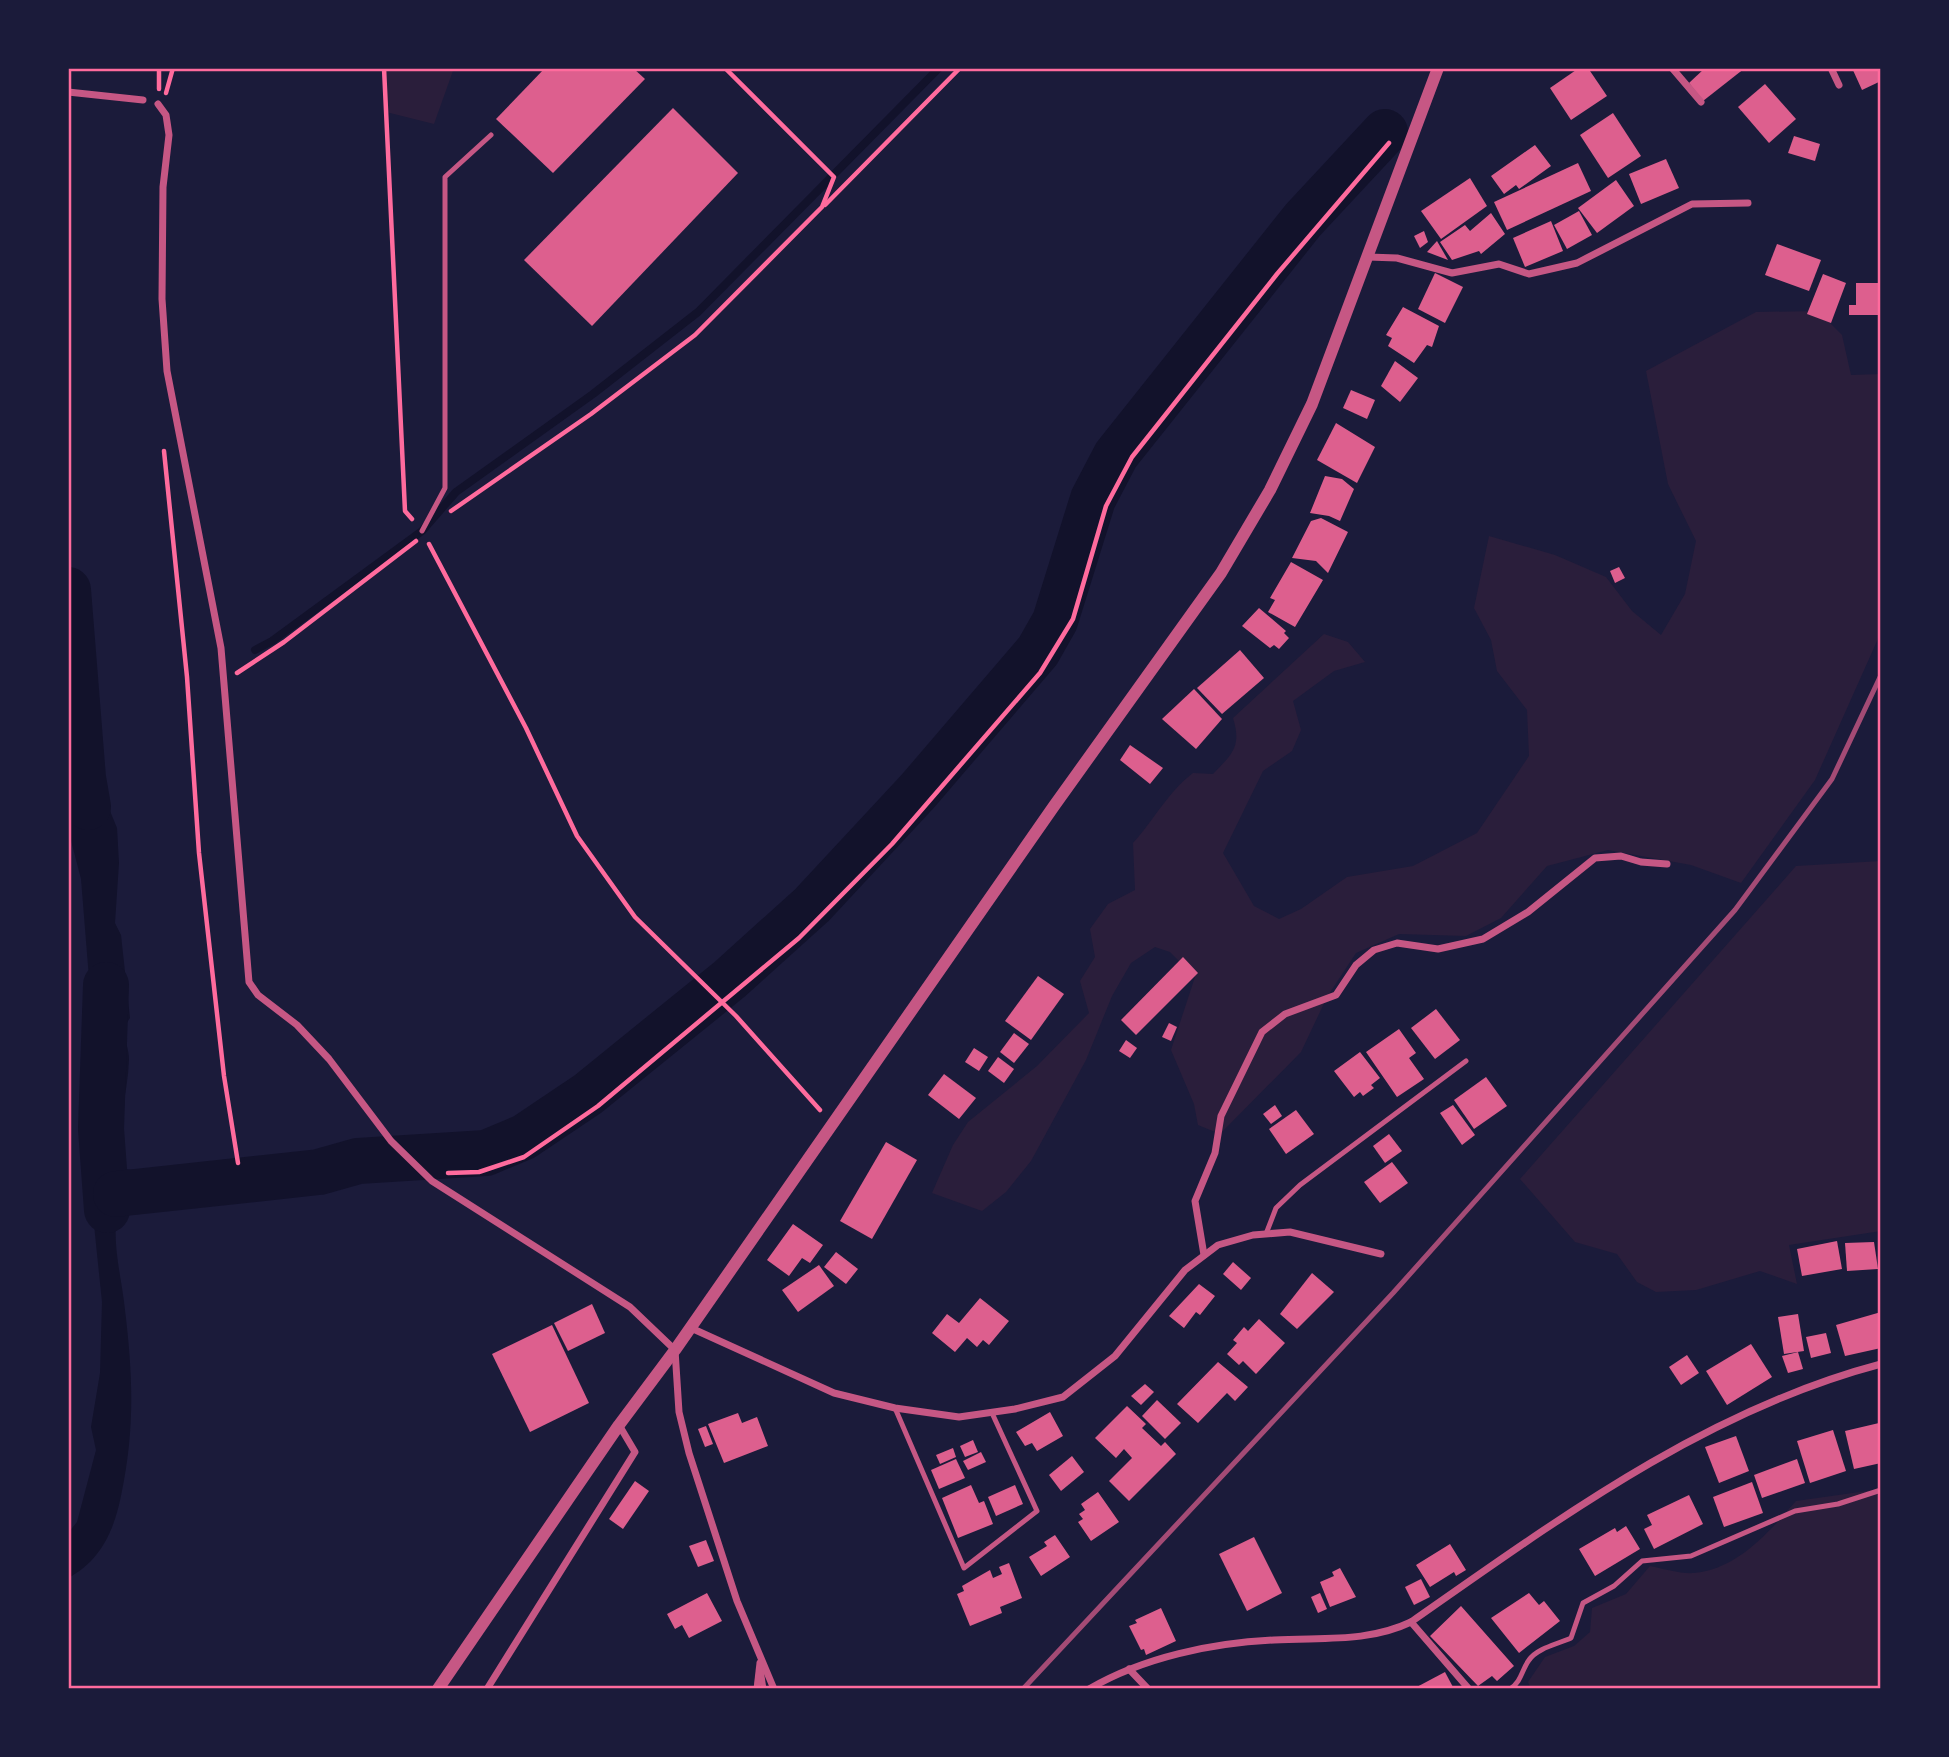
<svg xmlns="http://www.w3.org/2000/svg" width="1949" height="1757" viewBox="0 0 1949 1757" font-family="Barlow,sans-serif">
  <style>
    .green { fill: #2a1e3b }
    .water { fill: #12122b }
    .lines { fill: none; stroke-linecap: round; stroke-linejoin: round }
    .stream { stroke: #12122b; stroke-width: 8 }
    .river { stroke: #12122b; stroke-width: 46 }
    .building { fill: #dd5f8e }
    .path { stroke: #ff6b9d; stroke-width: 4.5 }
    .service { stroke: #c65784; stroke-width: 5 }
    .minor { stroke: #c65784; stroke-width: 7 }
    .tertiary { stroke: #c65784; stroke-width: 12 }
    .rail { stroke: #a44b75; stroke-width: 5 }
    .neatline { fill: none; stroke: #ff6b9d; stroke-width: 2.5 }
  </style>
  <rect width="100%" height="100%" fill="#1b1b3a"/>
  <g class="green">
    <path d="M384,68h70l-20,56 -48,-12z"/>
    <path d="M1818,311l24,24 9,40 30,-1v258l-66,148 -74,103 -50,-18 -83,-15 -61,16 -46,52 -35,18 -67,-2 -43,19 -29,44 -26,55 -81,82 -22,-9 -4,-21 -23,-54 24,-73 -25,-25 -15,-5 -24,16 -19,33 -26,64 -55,101 -25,31 -24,19 -50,-18 21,-48 15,-23 69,-56 52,-53 -9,-32 15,-24 -5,-28 18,-25 27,-14 -2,-47c21,-23 35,-51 60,-70l20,1c19,-20 29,-27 20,-56l91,-84 24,8 17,20 -31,9 -41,30 8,29 -9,21 -29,20 -40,82 31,53 25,13 22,-10 46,-32 66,-11 64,-33 52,-77 -2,-46 -30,-39 -6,-31 -17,-32 15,-72 66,19 51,22 26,34 29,24 24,-41 11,-53 -28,-57 -22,-113 110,-59z"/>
    <path d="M1881,861v370l-92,14 8,39 -37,-13 -64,19 -40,2 -19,-10 -20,-28 -42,-12 -55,-63 276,-313z"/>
    <path d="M1881,1489v200h-350l-3,-7 17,-25 29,-11 16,-14 2,-24 34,-14 24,-28c14,3 31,8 44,7 44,-4 75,-41 102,-72z"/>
  </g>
  <path class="water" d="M71,739l5,1 17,17 6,27 18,44 2,35 -4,60 6,12 9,83c-11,14 -1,27 -1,41 -1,37 -14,72 -14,109l61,7 1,25 -60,15c-5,31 5,64 8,95 8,66 10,120 -4,186 -7,34 -20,65 -53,82v-45l9,-11 19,-72 -5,-23 9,-54 2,-71 -9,-87 15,-110 10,-34 -5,-14 -28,-34 -1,-16 7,-4 -10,-124 -13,-50z"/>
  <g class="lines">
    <path class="stream" d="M255,650l17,-9 150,-110 34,-39 137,-98 105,-82 241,-244"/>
    <g class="river">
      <path d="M68,590l15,188 5,29"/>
      <path d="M106,985l-5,144 6,81"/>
      <path d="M116,1194l203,-22 39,-11 128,-8 38,-16 64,-43 142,-115 82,-74 106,-114 120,-140 17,-30 38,-122 23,-44 187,-235 82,-88"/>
    </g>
  </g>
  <g class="building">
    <path d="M545,68h88l12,11 -92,94 -57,-54z"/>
    <path d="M1579,68h9l19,28 -36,24 -21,-32z"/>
    <path d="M1705,68h40l-42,33 -14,-18z"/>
    <path d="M1852,68h29v13l-19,9z"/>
    <path d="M1765,84l31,35 -27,24 -31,-36z"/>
    <path d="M673,108l65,65 -146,153 -68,-66z"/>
    <path d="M1613,113l28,43 -33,22 -28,-43z"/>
    <path d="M1794,136l26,8 -5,17 -27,-8z"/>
    <path d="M1535,145l16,21 -32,23 -3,-4 -12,9 -13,-18z"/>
    <path d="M1666,159l13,29 -38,16 -12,-30z"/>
    <path d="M1578,163l13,28 -84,39 -13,-28z"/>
    <path d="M1470,178l17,28 -46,33 -20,-28z"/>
    <path d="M1616,180l18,26 -37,27 -19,-25z"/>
    <path d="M1579,211l13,24 -25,14 -13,-24z"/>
    <path d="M1491,213l14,21 -24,20 -2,-3 -27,9 -12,-18 25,-17 5,6z"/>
    <path d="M1551,221l12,30 -38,16 -12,-29z"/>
    <path d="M1424,231l4,11 -8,6 -6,-12z"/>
    <path d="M1437,241l11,19 -21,-8z"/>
    <path d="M1777,244l44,16 -12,31 -44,-16z"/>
    <path d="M1435,273l28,14 -18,36 -27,-14z"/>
    <path d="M1823,274l23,9 -15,40 -24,-9z"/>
    <path d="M1856,283h25v32h-32v-10h7z"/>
    <path d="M1403,307l36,19 -7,21 -5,-2 -13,18 -26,-17 4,-8 -6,-3z"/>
    <path d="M1395,361l23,17 -18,24 -19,-16z"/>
    <path d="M1351,390l24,10 -8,19 -24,-11z"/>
    <path d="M1336,423l39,24 -18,36 -40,-23z"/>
    <path d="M1325,476l17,3 12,10 -14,32 -11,-5 -19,-3z"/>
    <path d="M1321,518l27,14 -20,41 -12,-12 -24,-3 19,-37z"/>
    <path d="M1291,562l32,18 -28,47 -27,-15 7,-12 -5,-2z"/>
    <path d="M1619,567l6,11 -10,5 -5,-12z"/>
    <path d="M1259,608l27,23 -2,2 5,5 -10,11 -5,-4 -4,3 -28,-22z"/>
    <path d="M1240,650l24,28 -42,36 -25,-26z"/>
    <path d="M1194,689l28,30 -26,30 -34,-30z"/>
    <path d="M1130,745l33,23 -13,16 -30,-24z"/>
    <path d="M1183,957l15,16 -62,62 -15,-15z"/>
    <path d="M1038,976l26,18 -33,46 -26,-19z"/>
    <path d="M1436,1009l24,31 -25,19 -24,-31z"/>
    <path d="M1169,1023l8,4 -6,14 -9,-4z"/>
    <path d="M1399,1029l17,24 -7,5 15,21 -27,18 -31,-45z"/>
    <path d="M1014,1033l15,11 -15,19 -14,-11z"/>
    <path d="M1126,1040l11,8 -7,10 -11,-7z"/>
    <path d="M974,1048l14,9 -9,14 -14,-9z"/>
    <path d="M1360,1052l20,26 -9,7 3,3 -11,8 -3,-4 -6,5 -20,-26z"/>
    <path d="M998,1057l16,12 -10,14 -16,-12z"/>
    <path d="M944,1074l32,24 -17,21 -31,-24z"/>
    <path d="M1486,1077l21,29 -33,23 -20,-29z"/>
    <path d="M1275,1105l7,11 -11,8 -8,-10z"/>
    <path d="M1453,1105l22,30 -13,10 -22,-32z"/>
    <path d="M1296,1110l18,24 -28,20 -17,-25z"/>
    <path d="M1389,1134l13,17 -17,12 -12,-17z"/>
    <path d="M886,1142l31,18 -45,79 -32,-18z"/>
    <path d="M1392,1162l16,21 -28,20 -16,-21z"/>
    <path d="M793,1224l30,21 -13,18 -8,-5 -13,18 -22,-16z"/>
    <path d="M1837,1241l5,28 -40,7 -5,-27z"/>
    <path d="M1874,1242l4,27 -31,2 -2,-28z"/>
    <path d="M836,1252l22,17 -12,15 -22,-17z"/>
    <path d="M1233,1262l18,16 -10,12 -18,-16z"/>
    <path d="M819,1265l15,21 -36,26 -16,-22z"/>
    <path d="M1312,1273l22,19 -37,37 -17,-15z"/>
    <path d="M1199,1284l16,12 -15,19 -4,-3 -12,16 -15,-12z"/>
    <path d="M980,1298l29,23 -20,24 -6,-5 -6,7 -10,-9 -12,14 -23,-19 15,-19 12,9z"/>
    <path d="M592,1304l13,29 -37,18 -14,-28z"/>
    <path d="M1881,1312v36l-36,8 -9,-31z"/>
    <path d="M1798,1314l6,37 -20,3 -6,-37z"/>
    <path d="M1259,1319l26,24 -29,31 -13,-13 -4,4 -12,-11 10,-11 -4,-3 11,-13 4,4z"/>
    <path d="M552,1325l37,78 -59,29 -38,-78z"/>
    <path d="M1826,1333l5,20 -20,5 -5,-21z"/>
    <path d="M1751,1344l21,33 -45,28 -21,-34z"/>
    <path d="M1798,1352l5,17 -15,4 -6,-17z"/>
    <path d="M1687,1355l12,18 -18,12 -12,-18z"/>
    <path d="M1218,1362l30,25 -13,14 -8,-8 -29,30 -21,-19z"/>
    <path d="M1145,1384l9,8 -13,13 -10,-9z"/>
    <path d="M1157,1400l24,23 -16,16 -23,-23z"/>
    <path d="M1127,1406l19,18 -4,4 19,18 4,-4 11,12 -47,47 -20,-20 23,-23 -8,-9 -8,9 -21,-20z"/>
    <path d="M1050,1412l13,24 -26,15 -5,-8 -7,3 -9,-14z"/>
    <path d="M738,1413l4,10 15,-6 11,29 -44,17 -16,-39z"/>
    <path d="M1879,1423l2,40 -27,6 -9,-38z"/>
    <path d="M706,1426l7,18 -8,3 -7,-18z"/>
    <path d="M1833,1430l13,41 -36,12 -13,-42z"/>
    <path d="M1736,1436l13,35 -30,12 -14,-36z"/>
    <path d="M973,1440l5,12 -13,5 -5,-11z"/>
    <path d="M953,1448l3,9 -16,7 -4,-9z"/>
    <path d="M981,1452l5,10 -18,8 -5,-9z"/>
    <path d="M1072,1456l12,16 -23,19 -12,-16z"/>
    <path d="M956,1459l9,19 -26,11 -8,-19z"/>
    <path d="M1797,1459l8,24 -43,15 -8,-23z"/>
    <path d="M635,1481l14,10 -26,38 -14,-10z"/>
    <path d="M1752,1482l11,31 -39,14 -11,-30z"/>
    <path d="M971,1485l8,18 5,-2 9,23 -35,14 -16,-40z"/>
    <path d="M1015,1485l8,19 -27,12 -8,-19z"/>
    <path d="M1098,1492l21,30 -28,19 -13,-19 5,-3 -4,-5 6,-4 -4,-6z"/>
    <path d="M1689,1495l14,29 -49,25 -10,-20 8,-4 -5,-10z"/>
    <path d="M1626,1526l14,23 -45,27 -16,-27 36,-21 2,4z"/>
    <path d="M1055,1535l15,22 -29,19 -12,-19 18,-11 -3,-4z"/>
    <path d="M1254,1537l28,56 -35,18 -28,-57z"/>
    <path d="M706,1540l8,21 -16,6 -9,-21z"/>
    <path d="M1450,1544l16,26 -10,6 -2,-4 -24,15 -14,-22z"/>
    <path d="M1009,1563l13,35 -22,9 2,6 -32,13 -13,-32 7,-3 -2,-5 28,-16 3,8 9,-4 -3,-7z"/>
    <path d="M1340,1568l16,29 -26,10 -10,-25 14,-6 -2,-4z"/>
    <path d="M1421,1579l9,18 -16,8 -9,-18z"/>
    <path d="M707,1593l15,28 -33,17 -7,-13 -7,4 -8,-15z"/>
    <path d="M1320,1593l7,16 -9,4 -7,-16z"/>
    <path d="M1529,1593l10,12 5,-4 16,20 -41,32 -28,-35z"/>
    <path d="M1461,1606l53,60 -17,15 -5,-5 -14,10 -48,-50z"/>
    <path d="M1161,1608l15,33 -30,14 -2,-6 -3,1 -12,-24 8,-3 -2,-3z"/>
    <path d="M1445,1672l9,17h-41z"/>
  </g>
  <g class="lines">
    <g class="path">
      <path d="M384,68l21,443 7,8"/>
      <path d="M159,89v-21"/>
      <path d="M166,93l7,-25"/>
      <path d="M825,205l135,-137"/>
      <path d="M164,451l23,226 12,176 25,223 14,87"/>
      <path d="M451,511l140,-97 104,-79 127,-128 12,-30 -109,-109"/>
      <path d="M429,544l97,184 51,108 58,81 101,99 84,94"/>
      <path d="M237,673l47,-31 132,-101"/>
      <path d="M448,1173l31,-1 45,-15 74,-51 201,-168 93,-94 148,-171 33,-54 33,-113 26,-49 145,-183 112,-131"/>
    </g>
    <g class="service">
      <path d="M422,531l23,-43v-311l46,-42"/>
      <path d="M1266,1234l10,-26 24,-23 166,-124"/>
      <path d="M895,1408l69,160 73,-57 -45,-98"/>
      <path d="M761,1669l3,20"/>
      <path d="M1510,1689c12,-8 11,-18 19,-29 8,-12 29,-16 42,-22l12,-35 31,-17 28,-25 49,-5 104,-45 43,-7 43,-14"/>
    </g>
    <g class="minor">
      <path d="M1672,68l29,34"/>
      <path d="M1831,68l8,17"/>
      <path d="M68,92l75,8"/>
      <path d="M158,104l8,11 3,20 -6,52 -1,112 5,72 54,277 28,334 9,13 39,30 32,34 62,82 41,40 198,126 45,43 4,62 10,41 48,148 37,88"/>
      <path d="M1368,257l29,1 55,15 47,-9 30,10 48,-11 115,-59 56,-1"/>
      <path d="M1204,1255l-9,-54 20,-48 6,-37 41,-84 23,-18 51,-19 20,-30 18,-15 23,-7 41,6 45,-10 45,-27 67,-54 26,-2 20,6 26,2"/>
      <path d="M691,1328l143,65 61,15 64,9 56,-8 48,-12 52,-41 70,-86 33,-25 35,-10 37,-3 91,22"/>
      <path d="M1411,1622l58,67"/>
      <path d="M1129,1669l19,20"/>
      <path d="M487,1689l148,-237 -16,-27"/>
      <path d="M757,1689l3,-26"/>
      <path d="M1089,1689c55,-32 123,-46 185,-49 47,-3 93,3 137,-18 146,-102 295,-212 470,-258"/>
    </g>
    <path class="tertiary" d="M438,1689l181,-264 56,-75 379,-544 167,-233 49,-83 42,-86 126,-336"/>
    <path class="rail" d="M1023,1689l370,-396 342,-383 97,-131 49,-104"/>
  </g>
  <rect width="1949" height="1757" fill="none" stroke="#1b1b3a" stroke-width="140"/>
  <rect x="70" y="70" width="1809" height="1617" class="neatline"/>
</svg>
